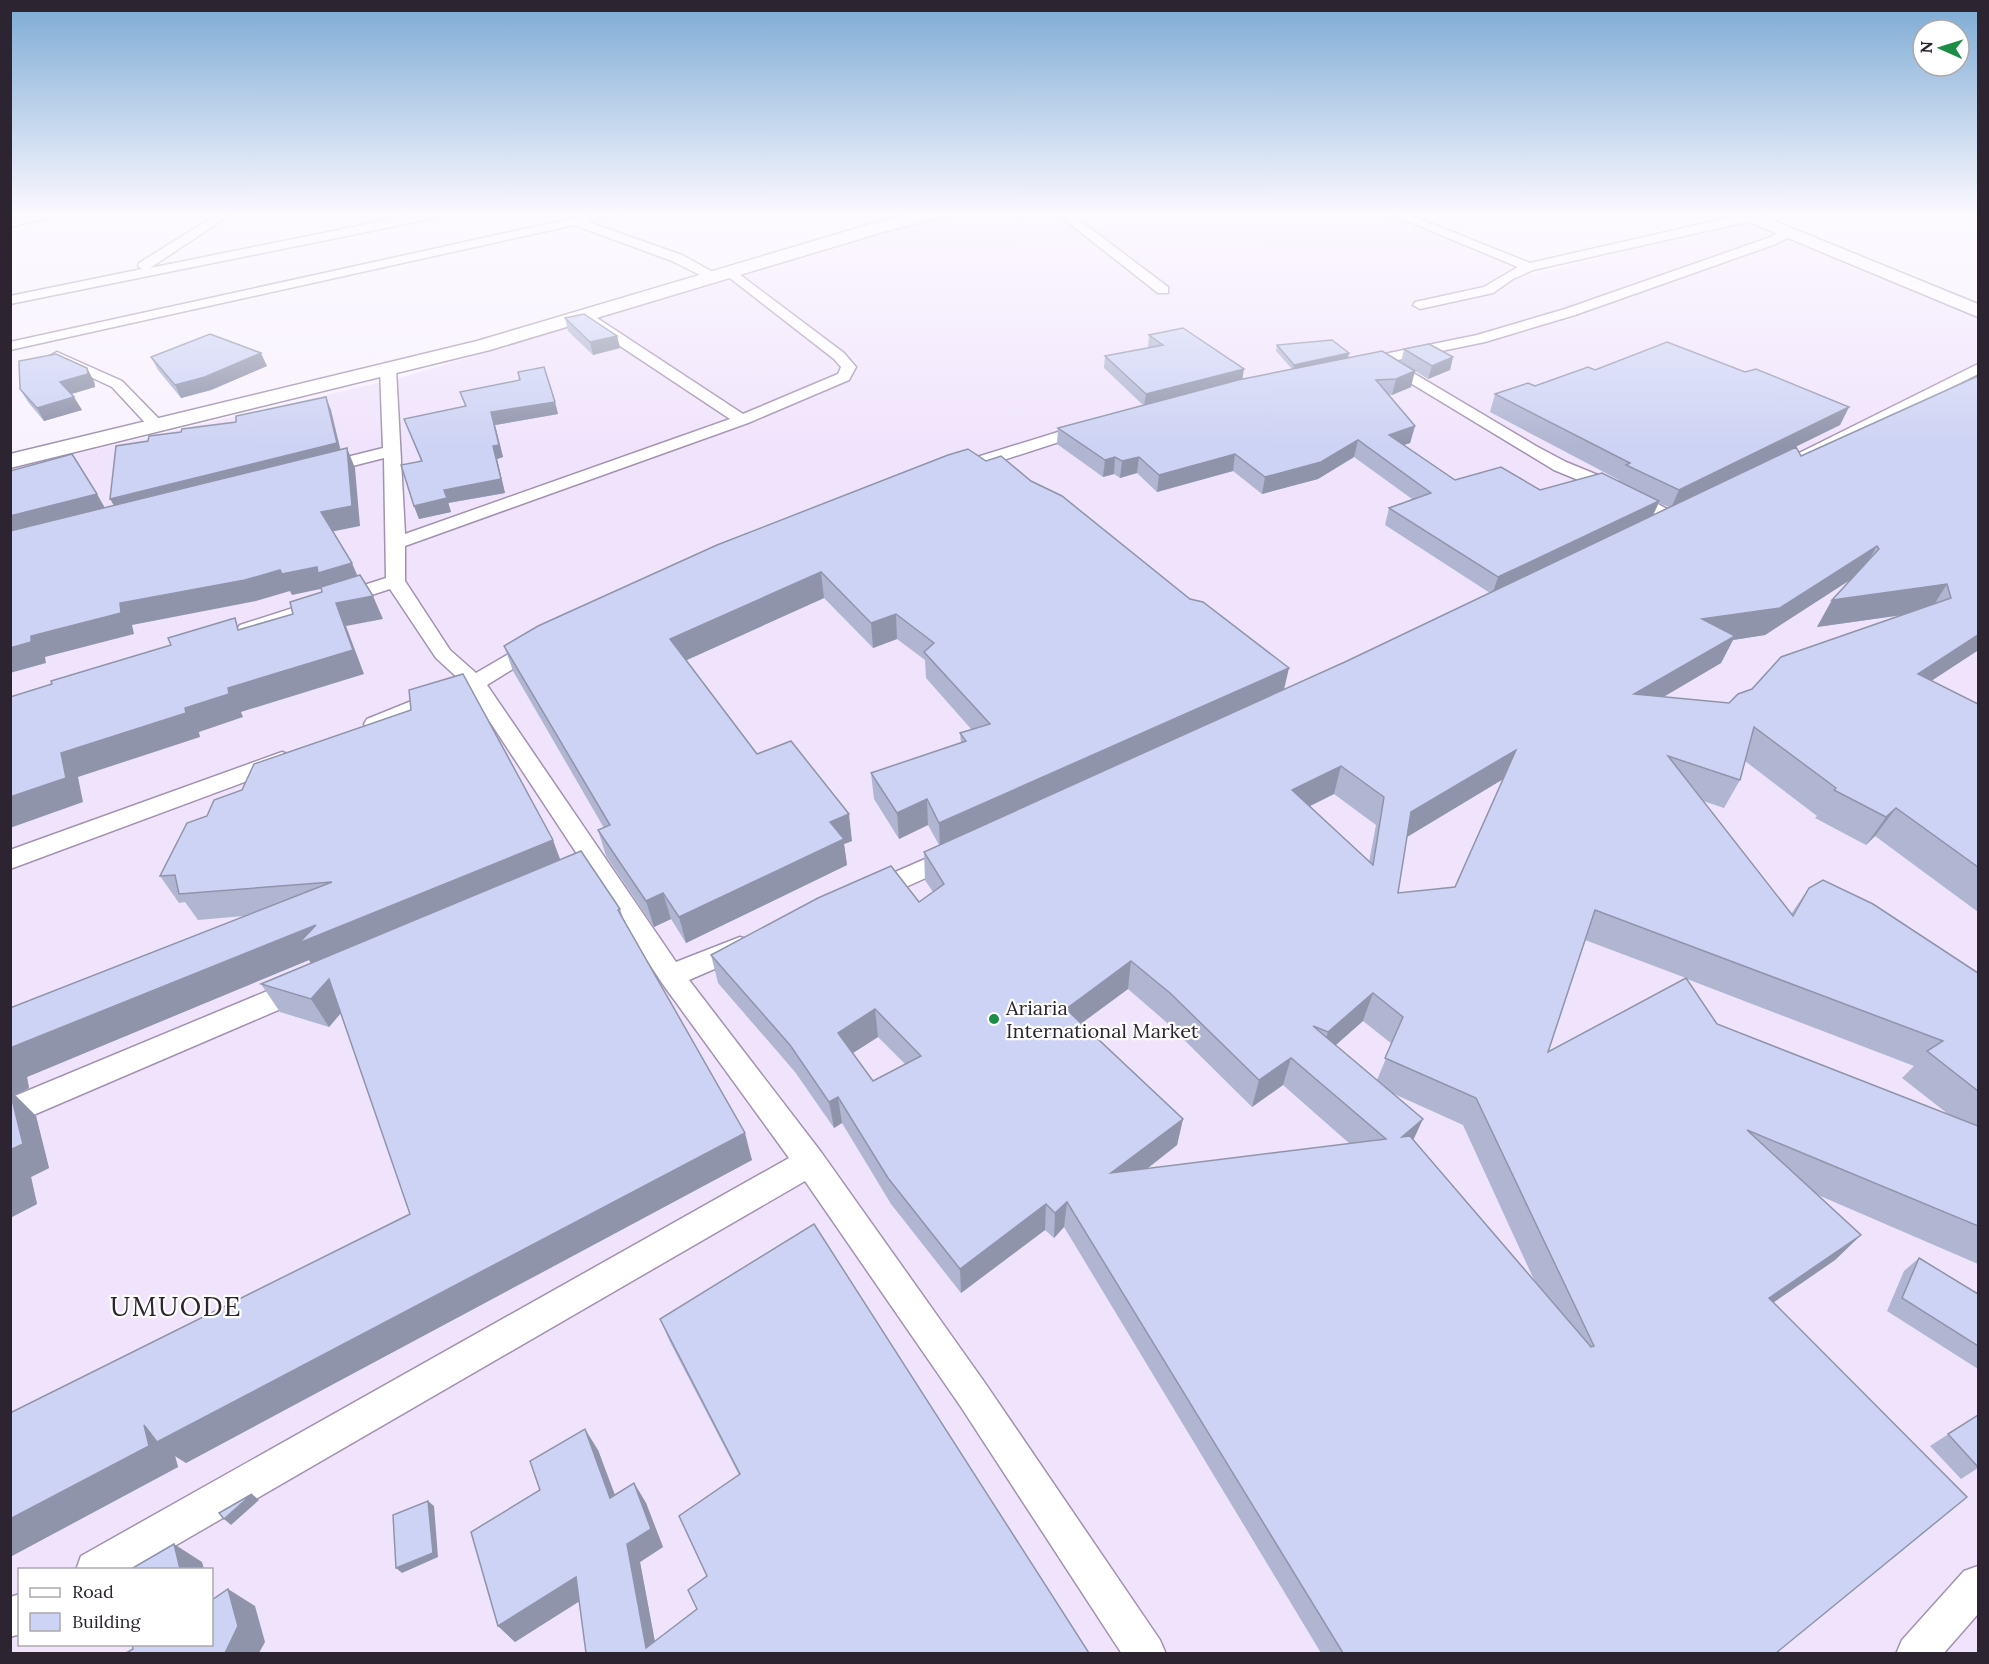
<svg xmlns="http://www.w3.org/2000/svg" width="1989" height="1664" viewBox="0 0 1989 1664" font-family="Lora,serif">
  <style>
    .built { fill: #f0e4fc; fill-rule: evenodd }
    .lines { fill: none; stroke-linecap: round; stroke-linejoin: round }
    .street-casing { stroke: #a292b0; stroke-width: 3 }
    .secondary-casing { stroke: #a292b0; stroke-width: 3 }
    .street { fill: #fff; fill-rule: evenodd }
    .secondary { fill: #fff; fill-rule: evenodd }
    .wall { fill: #b0b5d2; fill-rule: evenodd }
    .shaded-wall { fill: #9094ab }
    .building { fill: #cdd3f4; stroke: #9094ab; stroke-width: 1.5; fill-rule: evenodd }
    .poi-dot { fill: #1c8d46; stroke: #fff; stroke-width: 2 }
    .labels { text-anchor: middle; stroke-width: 4.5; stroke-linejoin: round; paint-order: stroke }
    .poi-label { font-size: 20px; fill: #2c2531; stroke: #fff; text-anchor: start }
    .near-quarter-label { font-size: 27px; letter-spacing: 1.5px; fill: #2c2531; stroke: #fff }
  </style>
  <rect width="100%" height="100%" fill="#f8f2ff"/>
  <path class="built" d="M942,213h438l154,61 227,-55 217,86v1348h-1967l-1,-1184 393,-92 340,-101zM20,1570h192v74h-192z"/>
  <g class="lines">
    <g class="street-casing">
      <g id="street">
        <path d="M42,213h24l-56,14v-8z"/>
        <path d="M219,213h14l-83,55 272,-55h24l-6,4 -430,87v-8l132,-27 -4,-3 1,-3z"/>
        <path d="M597,213h22l-31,9 94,33 40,22 -2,3h-10l-38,-19 -98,-36 -564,125v-8z"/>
        <path d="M1056,213h14l98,74v6h-10z"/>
        <path d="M1388,213h17l125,50 220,-50 6,4 -6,4 -217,49 -20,9 -20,14 -73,16 -7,-4 2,-3 69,-15 34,-20z"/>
        <path d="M1788,228l4,1v6l-16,9 -201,71 -90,27 -92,19 143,85 30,16 61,25 51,28 3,4 -3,4h-12l-51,-28 -61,-25 -175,-106 -19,3 -7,-4 7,-4 117,-24 88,-26 203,-71z"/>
        <path d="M731,268l113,85 12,14 -7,13 -101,43 -343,123v35l45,69 26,23 55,-32h14l3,4 -3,4 -58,36 189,277 64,-25 9,3 4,7 -4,7 -60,26 132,172 164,231 175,257 6,14h-44l-161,-247 -156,-226 -672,389h-57l5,-14 708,-398 -127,-175 -191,-290 -88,36h-16l-3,-5 3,-5 94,-38 -25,-23 -46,-69 -136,44h-14l-3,-4 3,-4 146,-47 -2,-120 -63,16 -8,-5 2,-4 68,-17 -3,-79 3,-3h10l3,3 9,165 325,-115 -143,-95v-6h10l146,96 95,-40 3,-7 -7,-8 -108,-84 -2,-3z"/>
        <path d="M57,352l65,29 41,42 2,3 -2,3h-12l-39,-42 -60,-28 -2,-3z"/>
        <path d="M1978,364v10l-185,93 -6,1 -8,-5z"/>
        <path d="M1087,423l8,5 -2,3 -133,43 -6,1 -8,-5 2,-4z"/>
        <path d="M282,752l8,3 3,5 -3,5 -280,104v-19z"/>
        <path d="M955,846l9,3 3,6 -3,6 -92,41 -9,-2 -4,-7 4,-7z"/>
        <path d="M301,977l10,3 4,8 -4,8 -301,129v-27z"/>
        <path d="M1978,1566v48l-35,40h-47l6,-14 62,-69z"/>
        <path d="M20,1594v40l-10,3v-40z"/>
      </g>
    </g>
    <g class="secondary-casing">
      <g id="secondary">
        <path d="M918,213h28l-2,3 -61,16 -393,118 -480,118v-14l467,-113 394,-117z"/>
        <path d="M1733,213h22l223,91v13l-243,-101z"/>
      </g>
    </g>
    <use href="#street" class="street"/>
    <use href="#secondary" class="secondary"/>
  </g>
  <g class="wall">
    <path d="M565,318l52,18 3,12 -27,7 -25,-24z"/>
    <path d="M1149,335l93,45 50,-11 -16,-18 1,-6 71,13 34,-7 29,36 -19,8h-4l27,31 -5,17 -6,2 51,35 85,10 79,-9v-1l-129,-68 5,-18 40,-8 60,-16 150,2 104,35 -9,18 -64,31h25l177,-80v275h-1l-46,30 47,23v208l-103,-76 -9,9 -51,-27 2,-2 -72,-55 -5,19 -16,28 -21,-7 88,113 18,-26 169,85v291l-160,-69 43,40 -26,25 -61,42 2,351h-455l-257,-426 -10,11 -9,-8 -84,63 -70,-89 -49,-81 -8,5 -39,-56 -77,-89 -7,-28 208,-53 14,-10 -8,-12 -1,-28 15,-7 -11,-20 -29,14 -25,-40 -3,-26 90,-30 -1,-10 12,-3 -46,-52 -1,-18 -28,-21 -24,9 -49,-50 -138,62 71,94 95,87 -8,3 3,21 -161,78 -15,-24 -17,8 -48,-71 -8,-26 6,-2 -91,-157 -9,-25 213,-101 567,144 63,-28 143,-68 -105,-68 4,-17 23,-9 -58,-42 -36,22 -56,15 -29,-23 -76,21 -20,-19 -17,5 -6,-4 -11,3 -46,-33 1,-16 85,-23 -39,-37 1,-12 43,-8zM1659,503l10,4 -16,8zM1851,579l-19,21 -15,27 86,-12 -151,74 -23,14 -66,-6 58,-34 12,-23 32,-5zM1503,779l-48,108 -57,6 9,-56zM1334,794l42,31 -7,37 -59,-56zM1585,940l101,38 -138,74zM1687,979l227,87 -12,12 46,36 -231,-90zM1128,989l37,32 87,86 31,-22 67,59 -203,25 30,-24 6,-26 -101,-96zM1363,1021l29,23 -15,36 -42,-35zM878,1037l27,27 -32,17 -20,-28zM1392,1093l71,32 72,157 -122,-142z"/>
    <path d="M1404,349l49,8 -3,13 -22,9 -27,-17z"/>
    <path d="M151,357l116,9 -56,24 -30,8 -23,-28z"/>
    <path d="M94,381l1,6 -24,7 11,16 -38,11 -16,-19 -8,-13z"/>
    <path d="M460,392l95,10 3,12 -63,11 8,32 -6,2 8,34 -57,10 3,9 -32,7 -5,-13 7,-45 -17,-42 61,-13z"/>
    <path d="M187,823l373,37 60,49 4,11 128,240 -566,303 -11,-7 3,11 -168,90 400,-343 -69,-201 -12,14 -49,-15 -19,-28 50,-21 -2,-3 -282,117 2,11 -14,7 21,21 13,52 -18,9 6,27 -27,14v-210l234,-92 -46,4 -13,-18 -6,1 -19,-27z"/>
    <path d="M1919,1258l59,36v75l-91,-58 17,-40z"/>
    <path d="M660,1319l429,334h-503l-7,-52 -64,41 -17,-16 42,-136 58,-40 17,45 19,-12 12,20 17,44 -23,15 15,80 42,-33 42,-134 -69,-133z"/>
    <path d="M1978,1415v53l-17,11 -31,-33z"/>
  </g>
  <g class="shaded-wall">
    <path d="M617,336l3,12 -27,7 -3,-13z"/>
    <path d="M261,353l6,13 -56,24 -30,8 -6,-13z"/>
    <path d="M1349,353l-1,7 -55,11 1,-6z"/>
    <path d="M1453,357l-3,13 -22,9 4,-13z"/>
    <path d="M87,368l7,13 1,6 -27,8 -8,-13z"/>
    <path d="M1244,369l-2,13 -98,24 2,-12z"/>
    <path d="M1415,371l-4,16 -19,8 4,-16z"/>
    <path d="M74,397l8,13 -38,11 -7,-13z"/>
    <path d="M326,397l5,13 11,46 -224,56 -8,-13z"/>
    <path d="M555,402l3,12 -63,11 8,32 -6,2 8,34 -57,10 -4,-13 47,-78z"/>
    <path d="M1849,407l-9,18 -169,83 8,-18z"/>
    <path d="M1415,426l-5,17 -25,8 4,-16z"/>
    <path d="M1358,440l-4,17 -36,22 -56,15 3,-17z"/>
    <path d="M347,448l8,20 5,58 -30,6 -9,-20z"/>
    <path d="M1235,454l-2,17 -76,21 2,-17z"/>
    <path d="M1115,457l-1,17 -11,3 2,-17z"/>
    <path d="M1139,457l-2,16 -17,5 2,-17z"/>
    <path d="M97,494l12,21 -99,25v-24z"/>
    <path d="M447,498l4,14 -32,7 -5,-13z"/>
    <path d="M1659,501l-7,17 -160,77 6,-18z"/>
    <path d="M1877,546l-16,27 -96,62 -32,5 -12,23 -100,59 13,-28 68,-75z"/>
    <path d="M352,563l9,21 -36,4 -33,7 -2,-4 -34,10 -124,24 2,9 -89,23 1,6 -36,10v-25l21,-12 89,-33 160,-33 37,-3z"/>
    <path d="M821,572l3,26 -148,67 -6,-26z"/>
    <path d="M1947,584l-17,27 -113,16 15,-27z"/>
    <path d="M373,596l10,23 -37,7 18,48 -123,38 2,5 -44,15 1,5 -122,40 5,25 -73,26v-31l51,-44 124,-45 43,-20 108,-85z"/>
    <path d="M896,614l1,25 -24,9 -2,-25z"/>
    <path d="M1978,635v14l-1,2 -78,51 19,-28z"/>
    <path d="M1289,668l-6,26 -343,155 -1,-26z"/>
    <path d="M1516,750l-11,28 -103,62 9,-28z"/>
    <path d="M1341,766l-7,28 -48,24 6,-28z"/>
    <path d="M927,799l1,26 -29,14 -2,-26z"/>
    <path d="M1896,808l-21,28 -9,9 20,-28z"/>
    <path d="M849,814l3,27 -8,3 3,21 -161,78 -7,-26 151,-95z"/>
    <path d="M553,840l10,27 -248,102 -6,-9 -282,117 2,11 -14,7 21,21 13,52 -18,9 6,27 -27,14v-170l306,-123z"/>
    <path d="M663,893l8,26 -17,8 -8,-26z"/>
    <path d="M1131,961l-3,28 -64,47 2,-27z"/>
    <path d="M329,979l17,28 -17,20 -18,-28z"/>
    <path d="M1373,993l-10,28 -44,39 9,-28z"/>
    <path d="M875,1009l3,28 -36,23 -4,-27z"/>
    <path d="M1291,1058l-8,27 -31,22 7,-27z"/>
    <path d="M838,1097l4,26 -8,5 -5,-26z"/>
    <path d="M1183,1119l-6,26 -69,54 3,-26z"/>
    <path d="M1423,1119l-12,26 -9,-8z"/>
    <path d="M745,1133l7,27 -566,303 -11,-7 3,11 -168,90v-38l134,-94z"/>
    <path d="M1067,1202l-3,25 -10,11 1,-25z"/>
    <path d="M1046,1204l-1,26 -84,63 -1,-24z"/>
    <path d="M1861,1235l-26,25 -90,62 24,-24z"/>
    <path d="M585,1429l13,21 25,67 -13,-19z"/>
    <path d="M634,1483l12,20 17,44 -23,15 17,91 -11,-5 -19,-104z"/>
    <path d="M252,1494l7,6 -28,25 -7,-6z"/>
    <path d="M428,1501l6,5 4,51 -36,16 -6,-5z"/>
    <path d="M174,1544l28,18 2,7h-24z"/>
    <path d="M576,1577l15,17 -76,48 -17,-16z"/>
    <path d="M228,1589l27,17 10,36 -6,11h-34z"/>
  </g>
  <g class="building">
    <path d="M584,314l33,22 -27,6 -25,-24z"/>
    <path d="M1183,328l61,41 -98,25 -41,-38 58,-11 -14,-10z"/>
    <path d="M210,334l51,19 -56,24 -30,8 -24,-28z"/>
    <path d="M1332,340l17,13 -55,12 -17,-20z"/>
    <path d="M1667,342l78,30 11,-3 93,38 -170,83 -53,-25 4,-2 -135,-69 33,-11 7,3 53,-19 7,3z"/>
    <path d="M1429,344l24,13 -21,9 -28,-17z"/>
    <path d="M1382,351l33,20 -19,8 -20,1 39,46 -26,9 66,45 46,-13 39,23 62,-17 57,28 -161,76 -109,-69 42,-15 -73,-53 -37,22 -56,15 -30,-23 -76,21 -20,-18 -17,4 -7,-4 -10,3 -47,-32 180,-48z"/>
    <path d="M56,354l31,14 1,6 -28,8 14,15 -37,11 -17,-19 -1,-28z"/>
    <path d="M544,367l11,35 -64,10 8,33 -6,1 8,33 -57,11 3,8 -33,8 -13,-41 21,-4 -18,-42 62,-13 -6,-14 60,-12 -2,-8z"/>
    <path d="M1978,376v259l-60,39 60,30v163l-82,-59 -10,9 -52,-27 2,-2 -82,-61 -14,53 -72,-24 125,160 16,-28 14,-8 50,24 105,69v118l-51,-40 16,-10 -348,-131 -47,142 138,-74 31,46 261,102v100l-231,-96 114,105 -92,63 198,199 -191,156h-433l-276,-451 -12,11 -9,-9 -86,65 -72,-91 -50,-81 -9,5 -39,-57 -79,-90 107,-57 73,-32 28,36 25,-18 -20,-32 423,-191 449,-214 5,9zM1877,546l2,3 -47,51 115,-16 4,14 -170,59 -29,32 -14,5 -9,9 -95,-9 101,-58 -33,-17 78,-11zM1516,750l-61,137 -57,6 13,-81zM1341,766l43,31 -11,68 -81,-75zM1131,961l39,32 89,87 32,-22 95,81 -275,34 72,-54 -117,-110zM1373,993l30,24 -18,41 91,40 118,248 -3,1 -181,-211 -8,1 21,-18 -110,-93 15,6zM875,1009l46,47 -48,25 -35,-48z"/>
    <path d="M326,397l11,46 -227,56 6,-53 32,-5 1,-5 32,-4 1,-3 54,-7v-6z"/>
    <path d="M347,448l5,58 -31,6 31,51 -34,10 -1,-6 -35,7 -2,-4 -35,10 -125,23 1,10 -90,23v6l-21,6v-117z"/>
    <path d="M968,449l18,12 15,-5 30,25 31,15 128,103 13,3 86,66 -350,155 -12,-24 -30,14 -26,-40 95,-32 -6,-8 30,-9 -66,-72 10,-9 -38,-29 -25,9 -50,-51 -151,67 87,115 34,-13 58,73 -19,8 14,17 -165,78 -16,-24 -17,8 -48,-71 12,-5 -106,-179 34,-20 179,-81 231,-90z"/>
    <path d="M72,454l25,40 -87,22v-45z"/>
    <path d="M360,575l13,21 -37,7 17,47 -125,38 1,6 -44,14 1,5 -125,40 5,25 -56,19v-100l42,-13 -1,-3 120,-36 -3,-7 67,-20 3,12 55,-16 -3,-12 32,-10 -1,-5z"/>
    <path d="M463,674l90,166 -254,103 17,-18 -306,123v-40l322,-126 -153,12 -4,-19 -15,1 27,-53 20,-7 7,-16 28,-10 12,-26 157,-54 -2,-20z"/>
    <path d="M581,851l39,58 -2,1 127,223 -588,309 -13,-17 5,21 -139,73v-106l400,-199 -81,-235 -18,20 -50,-15z"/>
    <path d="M10,1091l13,53 -13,6z"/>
    <path d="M814,1224l275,429h-503l-10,-76 -78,49 -27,-94 69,-42 -10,-29 55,-32 25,69 24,-15 17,46 -24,15 19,104 51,-39 -9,-19 19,-14 -28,-60 61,-42 -80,-155z"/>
    <path d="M1919,1258l59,36v52l-76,-48z"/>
    <path d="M1978,1415v52l-30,-33z"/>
    <path d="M252,1494l-28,25 -5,-6z"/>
    <path d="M428,1501l5,52 -37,15 -3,-53z"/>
    <path d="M174,1544l6,25h-49z"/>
    <path d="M228,1589l10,37 -13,27h-99l7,-4 -1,-5h80v-44z"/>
  </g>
  <linearGradient id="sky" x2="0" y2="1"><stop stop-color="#7caad4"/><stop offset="0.48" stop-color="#fcf9ff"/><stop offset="1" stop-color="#fcf9ff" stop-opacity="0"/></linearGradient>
  <rect width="1989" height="446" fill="url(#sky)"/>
  <circle class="poi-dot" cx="994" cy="1019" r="6"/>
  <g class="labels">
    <g class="poi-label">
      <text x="1006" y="1015">Ariaria<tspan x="1006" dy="23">International Market</tspan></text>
    </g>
    <g class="near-quarter-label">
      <text x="176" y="1316">UMUODE</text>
    </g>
  </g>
  <rect width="1989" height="1664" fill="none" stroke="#2c2531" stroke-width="24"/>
  <rect x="18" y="1568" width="195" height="78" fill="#ffffff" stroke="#aba8ad" stroke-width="1.5"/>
  <rect x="30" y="1588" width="30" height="9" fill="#ffffff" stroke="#aba8ad" stroke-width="1.5"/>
  <text x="72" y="1598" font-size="18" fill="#2c2531">Road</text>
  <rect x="30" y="1613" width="30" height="18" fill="#cdd3f4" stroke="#aba8ad" stroke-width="1.5"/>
  <text x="72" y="1628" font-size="18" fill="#2c2531">Building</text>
  <g transform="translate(1941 48) rotate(273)"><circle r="28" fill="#ffffff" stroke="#aba8ad" stroke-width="1.5"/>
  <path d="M0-4.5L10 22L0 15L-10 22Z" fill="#1c8d46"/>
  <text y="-9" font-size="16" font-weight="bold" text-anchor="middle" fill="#2c2531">N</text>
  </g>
</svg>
